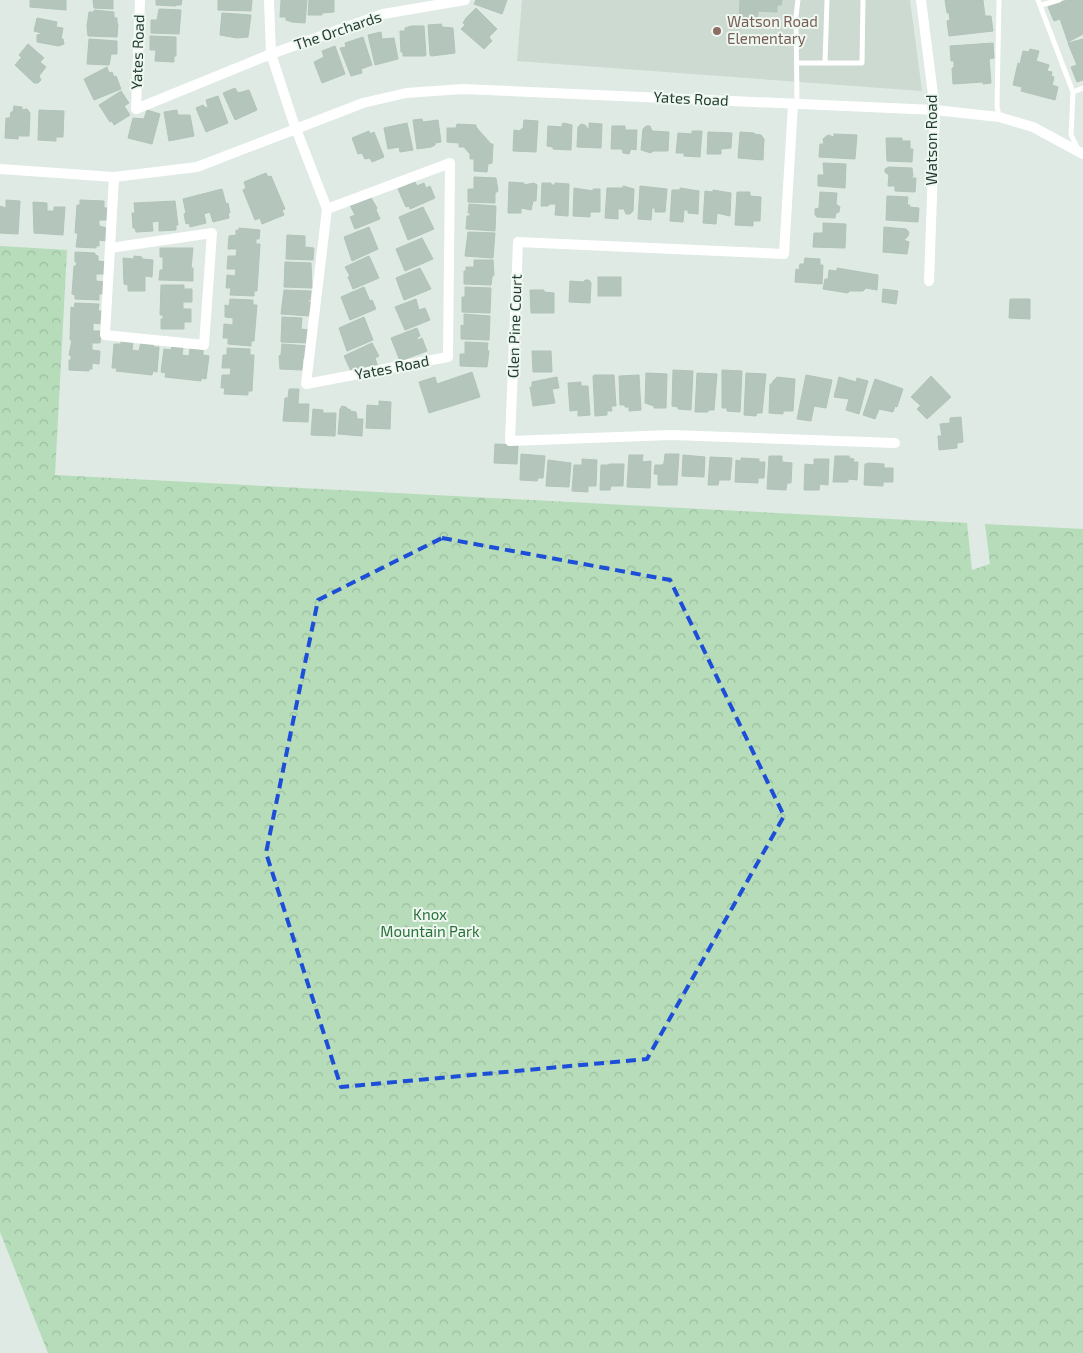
<svg xmlns="http://www.w3.org/2000/svg" width="1083" height="1353" viewBox="0 0 1083 1353" font-family="'Exo 2',sans-serif">
  <style>
    .built { fill: #ccdad1 }
    .park { fill: url(#park-crowns) }
    .building { fill: #b4c5bb; stroke: #b1c4b8 }
    .lines { fill: none; stroke-linecap: round; stroke-linejoin: round }
    .service { stroke: #fff; stroke-width: 5 }
    .minor { stroke: #fff; stroke-width: 10 }
    .marked { fill: none; stroke: #1d4ed8; stroke-width: 4; stroke-dasharray: 10 6; stroke-linejoin: round }
    .education-dot { fill: #8d6e63; stroke: #eff7f1; stroke-width: 2 }
    .labels { text-anchor: middle; stroke-width: 4; stroke-linejoin: round; paint-order: stroke }
    .education-label { font-size: 15px; fill: #785e54; stroke: #eff7f1; text-anchor: start }
    .street-label { font-size: 15px; fill: #1f3a2e; stroke: #eff7f1 }
    .park-label { font-size: 15px; fill: #2a7138; stroke: #eff7f1 }
  </style>
  <defs>
    <pattern id="park-crowns" width="20" height="18" patternUnits="userSpaceOnUse" patternTransform="scale(1.25)"><rect width="20" height="18" fill="#b6dcba"/><path d="M2 6a3 3 0 1 1 6 0M12 15a3 3 0 1 1 6 0" fill="none" stroke="#9cbea0"/></pattern>
  </defs>
  <rect width="100%" height="100%" fill="#deeae3"/>
  <path class="built" d="M522,0h388l12,91 -405,-30z"/>
  <path class="park" d="M0,246l67,4 -12,225 912,48 5,47 18,-6 -5,-40 98,5v824h-1035l-48,-121z"/>
  <g class="building">
    <path d="M30,0h36v10l-36,-3z"/>
    <path d="M93,0h20v9l-19,-1z"/>
    <path d="M156,0h26l-1,5h-5v1l-20,-1z"/>
    <path d="M218,0h34l-1,11 -33,-1z"/>
    <path d="M281,0h26l-2,23 -13,-1 -6,-2v-3h-6z"/>
    <path d="M309,0h25v12l-12,1v2h-14z"/>
    <path d="M476,0h31l-5,14 -28,-10z"/>
    <path d="M740,0h42l-1,5h-4v7l-19,-1 -1,12 -18,-1z"/>
    <path d="M945,0h38l2,16h6l2,15 -44,5 -2,-15 3,-1 -1,-7h-2z"/>
    <path d="M1067,0h16v34l-15,8 -8,-23 -6,2 -6,-14z"/>
    <path d="M476,8l21,21 -8,8 3,4 -8,8 -23,-20 4,-4 -2,-2 3,-5z"/>
    <path d="M159,9l22,1 -2,24 -28,-1v-13h6z"/>
    <path d="M94,10l20,2v6h3v5l1,1 -1,13 -29,-1 -1,-10 2,-14h5z"/>
    <path d="M222,13l29,2 -3,22 -11,1 -17,-3z"/>
    <path d="M37,18l20,4 -1,5 7,1 -2,11h2l1,5 -5,2 -22,-4v-7l4,-1v-1l-7,-2z"/>
    <path d="M441,24l1,3 11,1 2,25 -23,3 -2,-1 -2,-30z"/>
    <path d="M411,26h13l2,29 -1,1h-22v-4h-2l-1,-21h5v-3z"/>
    <path d="M381,32l1,7 12,-1 4,21 -23,6 -7,-30z"/>
    <path d="M150,36l26,1v19h-2v6l-19,-1 1,-11h-6z"/>
    <path d="M363,37l9,28 -11,4 1,4 -11,3 -11,-28 6,-1 -1,-4z"/>
    <path d="M89,39l28,2v13h-6l-2,11 -22,-1z"/>
    <path d="M1083,39v41l-6,2 -6,-15 6,-2 -9,-22z"/>
    <path d="M993,43l1,15 -5,1 2,24 -8,1v-2l-30,2 -1,-16h2v-7h-3l-1,-15z"/>
    <path d="M28,44l16,14 -4,4 6,5 -7,9 2,4 -3,3h-4l-19,-18 6,-7 2,1 -4,-4z"/>
    <path d="M335,46l10,28 -23,9 -8,-21 10,-5 -2,-6z"/>
    <path d="M1030,49l9,2 -3,10 13,4 -2,6 5,1 -1,4 3,1 -2,8 6,2 -3,13 -34,-9 1,-4 -9,-2 5,-22 2,1 3,-13 6,1z"/>
    <path d="M107,67l2,6 3,-1 2,5 2,-1 5,13 -27,11 -10,-21z"/>
    <path d="M235,88l3,5 11,-3 8,20 -22,10 -12,-27z"/>
    <path d="M121,91l8,12 -5,3 6,9 -16,10 -2,-4 -2,1 -11,-17z"/>
    <path d="M218,96l10,27 -22,9 -10,-24 7,-3 3,3 2,-1 -2,-7z"/>
    <path d="M14,106l8,1v3l5,-1 3,4 -1,23h-9l-1,-4 -1,7 -13,-1 1,-20h4l1,-6h2z"/>
    <path d="M39,110l25,1 -1,26h-7v4l-18,-1z"/>
    <path d="M147,110l13,4 -8,30 -24,-6 5,-20 11,1z"/>
    <path d="M177,110l1,5h12l4,21 -25,5 -5,-29z"/>
    <path d="M422,119l1,3 15,-2 3,22 -6,1v2l-4,2 -14,2 -4,-29z"/>
    <path d="M524,120l14,1 -2,31 -23,-1 1,-21 7,1v-2h2z"/>
    <path d="M407,123l6,27 -13,2 -1,-5 -11,2 -4,-21z"/>
    <path d="M564,123l8,2 -1,25 -18,-1v-2l-6,-1 1,-20 14,1v-3z"/>
    <path d="M589,123l13,1 -1,24 -24,-1 1,-20 3,-3 4,1 3,4 1,-1z"/>
    <path d="M457,124l19,1v2l15,17h2l-1,19 -4,1 -1,8 -13,-1v-12h-4v-5l-6,-7h-5v-4l-12,-1v-14h9z"/>
    <path d="M612,126h13v4h12l-1,20 -5,-1 -2,5 -6,-1 -1,-4h-11z"/>
    <path d="M646,126h4l2,5 17,1 -1,19h-15l-2,2 -10,-3 2,-21z"/>
    <path d="M369,131l1,3 4,-2 10,25 -12,5 -2,-4 -5,1 -3,-6 -4,1 -6,-16z"/>
    <path d="M692,131h10l-2,26 -16,-1v-3h-8l2,-20 14,1z"/>
    <path d="M708,132l24,1 -1,15 -10,1v5h-14z"/>
    <path d="M740,132l14,1v1l7,1 3,4 -1,21 -25,-2z"/>
    <path d="M834,134l23,1 -2,24 -36,-2 1,-13h4l-1,-5 5,-4 6,2z"/>
    <path d="M886,138h16v3h8v8h3l-1,13 -25,-1z"/>
    <path d="M823,163l23,1 -1,24 -27,-2v-11h6z"/>
    <path d="M889,167l23,1 1,8 -4,2h7l-1,14 -20,-1v-5h-7l1,-11 -4,-3v-3z"/>
    <path d="M266,173l2,4 3,-1 14,33 -3,1 2,5 -22,9 -2,-6 -5,2 -12,-30 3,-2 -2,-6z"/>
    <path d="M474,177l22,1 2,13 -3,2v10l-27,-1v-13h6z"/>
    <path d="M415,182l2,4 7,-3 2,5 4,-2 5,12 -25,11 -1,-3 -3,1 -8,-18z"/>
    <path d="M509,182l15,1v2l10,-2 3,2 -1,16h-3l-2,9 -10,-2v5h-13z"/>
    <path d="M542,183h9v2h4v-2l14,1 -1,32 -13,-1 1,-11h-6l-2,2h-7z"/>
    <path d="M623,186l11,3 -1,22 -3,3h-4l-2,-5h-6v10l-13,-1 2,-30h16z"/>
    <path d="M640,186l27,3 -2,23h-10v-4h-3l-1,12 -13,-1z"/>
    <path d="M574,188l19,3v-2h7v23h-10v5l-17,-1z"/>
    <path d="M680,188l19,3 -1,23 -10,-1v-3h-4l-1,12 -13,-1 2,-31h8z"/>
    <path d="M222,189l4,15 2,-1 2,10h-2l1,5 -16,4 -3,-10 -6,2 2,9 -16,4 -1,-4 -3,1 -2,-10 2,-1 -3,-14z"/>
    <path d="M713,190l18,3 -1,23 -13,-3 -1,11 -13,-1 2,-32 8,1z"/>
    <path d="M737,192h13v4l11,1 -1,24h-7v5l-18,-1z"/>
    <path d="M820,192l17,1 -1,11 4,3 -1,5 -3,1 -1,5 -18,-1 -2,-2v-6l4,-1z"/>
    <path d="M370,196l7,12 -1,2 4,9 -25,10 -5,-12 5,-2 -5,-10z"/>
    <path d="M887,196l21,1 -1,8h3l-1,2 10,1 -1,14 -32,-2z"/>
    <path d="M6,200l14,1 -2,33 -18,-1v-27l6,2z"/>
    <path d="M80,200l24,1v7h4v12h-9v6l8,2 -1,13 -7,-1v6h-3v2l-20,-1 2,-14h-3l2,-28h3z"/>
    <path d="M175,201l3,24h-2v5l-17,1v-10l-7,1 1,9 -17,1 -1,-4h-2l-1,-15h3l-1,-10z"/>
    <path d="M33,202l14,1v8h7v-4h11l-2,28 -29,-2z"/>
    <path d="M469,204l27,2 -1,25 -29,-2 1,-13h3v-3h-2z"/>
    <path d="M423,207l11,22 -26,11 -9,-23z"/>
    <path d="M823,223l23,1 -1,24 -32,-1 1,-14h9z"/>
    <path d="M369,227l9,22 -26,12 -8,-24z"/>
    <path d="M884,227l22,2 3,3 -1,4 -4,4 5,2 -2,12 -24,-2z"/>
    <path d="M239,228l21,2 -1,9h-3v5h4l-3,47h-3v5l-24,-1 1,-7h-5l1,-13 8,1 1,-7h-9l1,-13h8l1,-7h-9l1,-13 7,-1v-5l3,1z"/>
    <path d="M468,232l27,1 -2,25 -28,-2z"/>
    <path d="M287,235l18,1v11l9,1 -1,12 -27,-1z"/>
    <path d="M422,238l11,21 -28,12 -9,-22z"/>
    <path d="M160,248h33l-2,20h2v13l-34,-1 1,-10h3v-13h-3z"/>
    <path d="M75,252l20,1v2l3,1v5l7,1 -1,12h-8v7l8,1 -1,12h-4v6l-24,-1v-4l-3,-1 2,-28h2l1,-4h-2z"/>
    <path d="M134,256l8,1v2l11,1 -1,17 -7,-1v15h-17v-6l-4,-1 -1,-26 11,1z"/>
    <path d="M369,256l10,22 -26,11 -5,-12 2,-1 -5,-9z"/>
    <path d="M805,258l15,1v6h3l-1,19 -27,-2 1,-13 3,1 1,-6h4z"/>
    <path d="M474,260h19l1,15 -2,2 -1,8 -27,-1v-13h2v-4h8z"/>
    <path d="M285,262l26,1 1,25 -28,-1z"/>
    <path d="M420,268l11,21 -27,11 -8,-22z"/>
    <path d="M837,268l41,7 -1,15 -11,-2 -3,3h-14l-1,2 -25,-4 2,-10h3l1,-9 8,1z"/>
    <rect x="598" y="277" width="23" height="19"/>
    <path d="M585,280h4l2,3 -1,20 -21,-1 1,-21 13,1z"/>
    <path d="M161,285h23v4h8v13h-9v7h8v13h-7v7h-23v-10h2v-4h-3z"/>
    <path d="M364,287l6,14 2,-1 4,9 -26,11 -9,-23z"/>
    <path d="M465,287l26,1 -1,25 -28,-1v-15h3z"/>
    <path d="M883,289l15,2 -2,13 -14,-2z"/>
    <path d="M284,290l27,1 -1,9h-2v2h3l-1,14 -29,-2z"/>
    <path d="M530,290h14v2l10,1v20h-23z"/>
    <path d="M230,299l23,1v5h4l-3,36h-3v5l-23,-2v-6h-5l1,-14 9,1v-7l-8,-1v-12l4,1z"/>
    <path d="M416,299l3,11 6,-2 5,12 -25,10 -10,-23z"/>
    <path d="M1010,299h20v20l-21,-1z"/>
    <path d="M75,303l24,1 -1,7h4v13l-9,-1v8h8l-1,12h-8v7l8,1 -1,13 -7,-1v6h-3v2l-20,-1v-10h2v-4l-2,-1 3,-15h-2l1,-33 3,1z"/>
    <path d="M464,314l26,2 -1,24 -28,-1v-14l3,1z"/>
    <path d="M282,317l20,1 -1,11 7,1v13l-27,-1z"/>
    <path d="M364,317l9,23 -26,11 -8,-23z"/>
    <path d="M417,328l3,8 -3,1 1,3 4,-2 5,13 -27,10 -9,-23z"/>
    <path d="M121,340l12,2 -1,8 7,1 2,-9 13,1 -1,4h6l-2,25 -4,-1 -1,4 -36,-4 1,-3h-5l2,-24h7z"/>
    <path d="M465,342l23,1 -1,7 2,1 -2,16 -27,-1v-12h5z"/>
    <path d="M372,343l7,13 -4,2 3,9 -26,6 -8,-17z"/>
    <path d="M282,344l27,2 -1,12h-5l-1,12 -22,-1 -1,-13 2,-1z"/>
    <path d="M172,346l11,1 -1,8 7,1 1,-7 13,1v5l6,1 -3,23 -5,-1v3l-36,-4 1,-4 -5,-1 3,-23 7,1z"/>
    <path d="M227,348l23,1v6h4l-2,36h-4v4l-24,-1 1,-6h-4l1,-13h8l1,-7h-9l1,-13h4z"/>
    <path d="M532,351h19l1,21h-19z"/>
    <path d="M673,370l20,1 -2,39 -13,-1v-2l-6,-1z"/>
    <path d="M722,370l20,1 -2,41 -13,-1v-3h-5z"/>
    <path d="M472,372l8,25 -51,16 -10,-31 16,-5 2,7z"/>
    <path d="M646,373l21,1 -1,34h-12v-2l-9,-3z"/>
    <path d="M697,373l20,1 -3,36h-6v2h-13z"/>
    <path d="M746,373l20,1 -4,39h-5l-1,3 -12,-1z"/>
    <path d="M595,375h19l2,31h-5l1,5h-5v4l-12,1 -2,-40z"/>
    <path d="M639,375l2,35 -12,1v-4h-4v-2h-5l-1,-29z"/>
    <path d="M806,375l26,5 -6,28 -12,-2 -3,15 -14,-2z"/>
    <path d="M931,376l20,21 -24,22 -10,-10 5,-5 -2,1 -9,-8z"/>
    <path d="M557,377l2,11 -7,1 3,14 -22,3 -3,-19h2v-5z"/>
    <path d="M777,377l18,2 -2,32h-10v3l-14,-1 1,-29h2l1,-3z"/>
    <path d="M839,377l17,5 1,-4 11,3 -9,33 -13,-4 3,-11 -15,-2z"/>
    <path d="M875,379l28,10 -6,18 -2,-1 -2,6 -14,-3 -4,10 -12,-4z"/>
    <path d="M581,382v4h7l2,29 -12,1v-6l-8,1 -2,-28z"/>
    <path d="M289,389h10l-1,15h11l-1,18 -25,-1 2,-23h3z"/>
    <path d="M379,401l12,1 -1,27 -24,-1 1,-23 12,1z"/>
    <path d="M342,406l4,1 2,2 3,1 -1,1 6,1 1,7h6l-1,17 -24,-2 2,-25z"/>
    <path d="M313,409l10,1v3h13l-1,23 -24,-1z"/>
    <path d="M961,417l2,25 -6,1v5l-18,2 -1,-14h4l-2,-12 10,-1v-5z"/>
    <path d="M495,444l23,1 -1,19 -23,-1z"/>
    <path d="M521,454l24,2 -2,22h-5l-1,3 -17,-1z"/>
    <path d="M665,454h14l-2,31h-19v-11h-4l1,-9h7l2,-2z"/>
    <path d="M629,455h14l-1,7 9,-1 -1,27 -23,-1z"/>
    <path d="M683,455l22,2 -1,20 -22,-1z"/>
    <path d="M769,456h13v6l10,1 -1,20h-4l-1,7 -19,-1z"/>
    <path d="M835,456h14v2l5,1 -1,3h5l-1,18 -9,-1v3h-15z"/>
    <path d="M710,457l22,1 -2,22h-11l-1,5h-10z"/>
    <path d="M741,458l18,1v3h6l-1,16h-6v5l-23,-1 1,-22 5,1z"/>
    <path d="M582,459l15,1 -1,26h-8v6l-16,-1 2,-26h8z"/>
    <path d="M814,459h15l-1,26 -8,-1 -1,6h-15l1,-26 9,1z"/>
    <path d="M548,460l23,3 -2,24 -23,-1z"/>
    <path d="M869,463l15,1v4h9v14h-10v4l-19,-1 1,-21z"/>
    <path d="M609,464h15l-1,22h-12l-1,4h-10l1,-25h8z"/>
  </g>
  <g class="lines">
    <g class="service">
      <path d="M999,0l-2,106 2,11"/>
      <path d="M1038,0l35,92 -2,43 7,14"/>
      <path d="M1041,5l18,-5"/>
      <path d="M797,63h65l1,-63"/>
      <path d="M825,63l2,-63"/>
      <path d="M1073,92l10,-4"/>
      <path d="M797,104l-1,-88 2,-16"/>
    </g>
    <g class="minor">
      <path d="M140,0l-4,109 135,-55 112,-40 82,-14"/>
      <path d="M269,0l2,54 22,67 34,88 -21,175 142,-27 2,-194 -123,46"/>
      <path d="M921,0l14,110 -6,171"/>
      <path d="M793,104l-9,150 -266,-12 -8,199 161,-6 224,8"/>
      <path d="M0,169l114,8 83,-10 166,-64 43,-10 57,-4 472,21 64,7 34,10 50,27"/>
      <path d="M110,248l102,-15 -8,112 -99,-10 9,-158"/>
    </g>
  </g>
  <path class="marked" d="M442,538l228,42 114,236 -137,243 -306,28 -75,-234 52,-253z"/>
  <circle class="education-dot" cx="717" cy="31" r="5"/>
  <g class="labels">
    <g class="education-label">
      <text x="727" y="27">Watson Road<tspan x="727" dy="17">Elementary</tspan></text>
    </g>
    <g class="street-label">
      <text transform="translate(338 31) rotate(-19)" y="5">The Orchards</text>
      <text transform="translate(138 52) rotate(-88)" y="5">Yates Road</text>
      <text transform="translate(691 99) rotate(3)" y="5">Yates Road</text>
      <text transform="translate(932 140) rotate(-90)" y="5">Watson Road</text>
      <text transform="translate(515 326) rotate(-88)" y="5">Glen Pine Court</text>
      <text transform="translate(392 368) rotate(-11)" y="5">Yates Road</text>
    </g>
    <g class="park-label">
      <text x="430" y="920">Knox<tspan x="430" dy="17">Mountain Park</tspan></text>
    </g>
  </g>
</svg>
